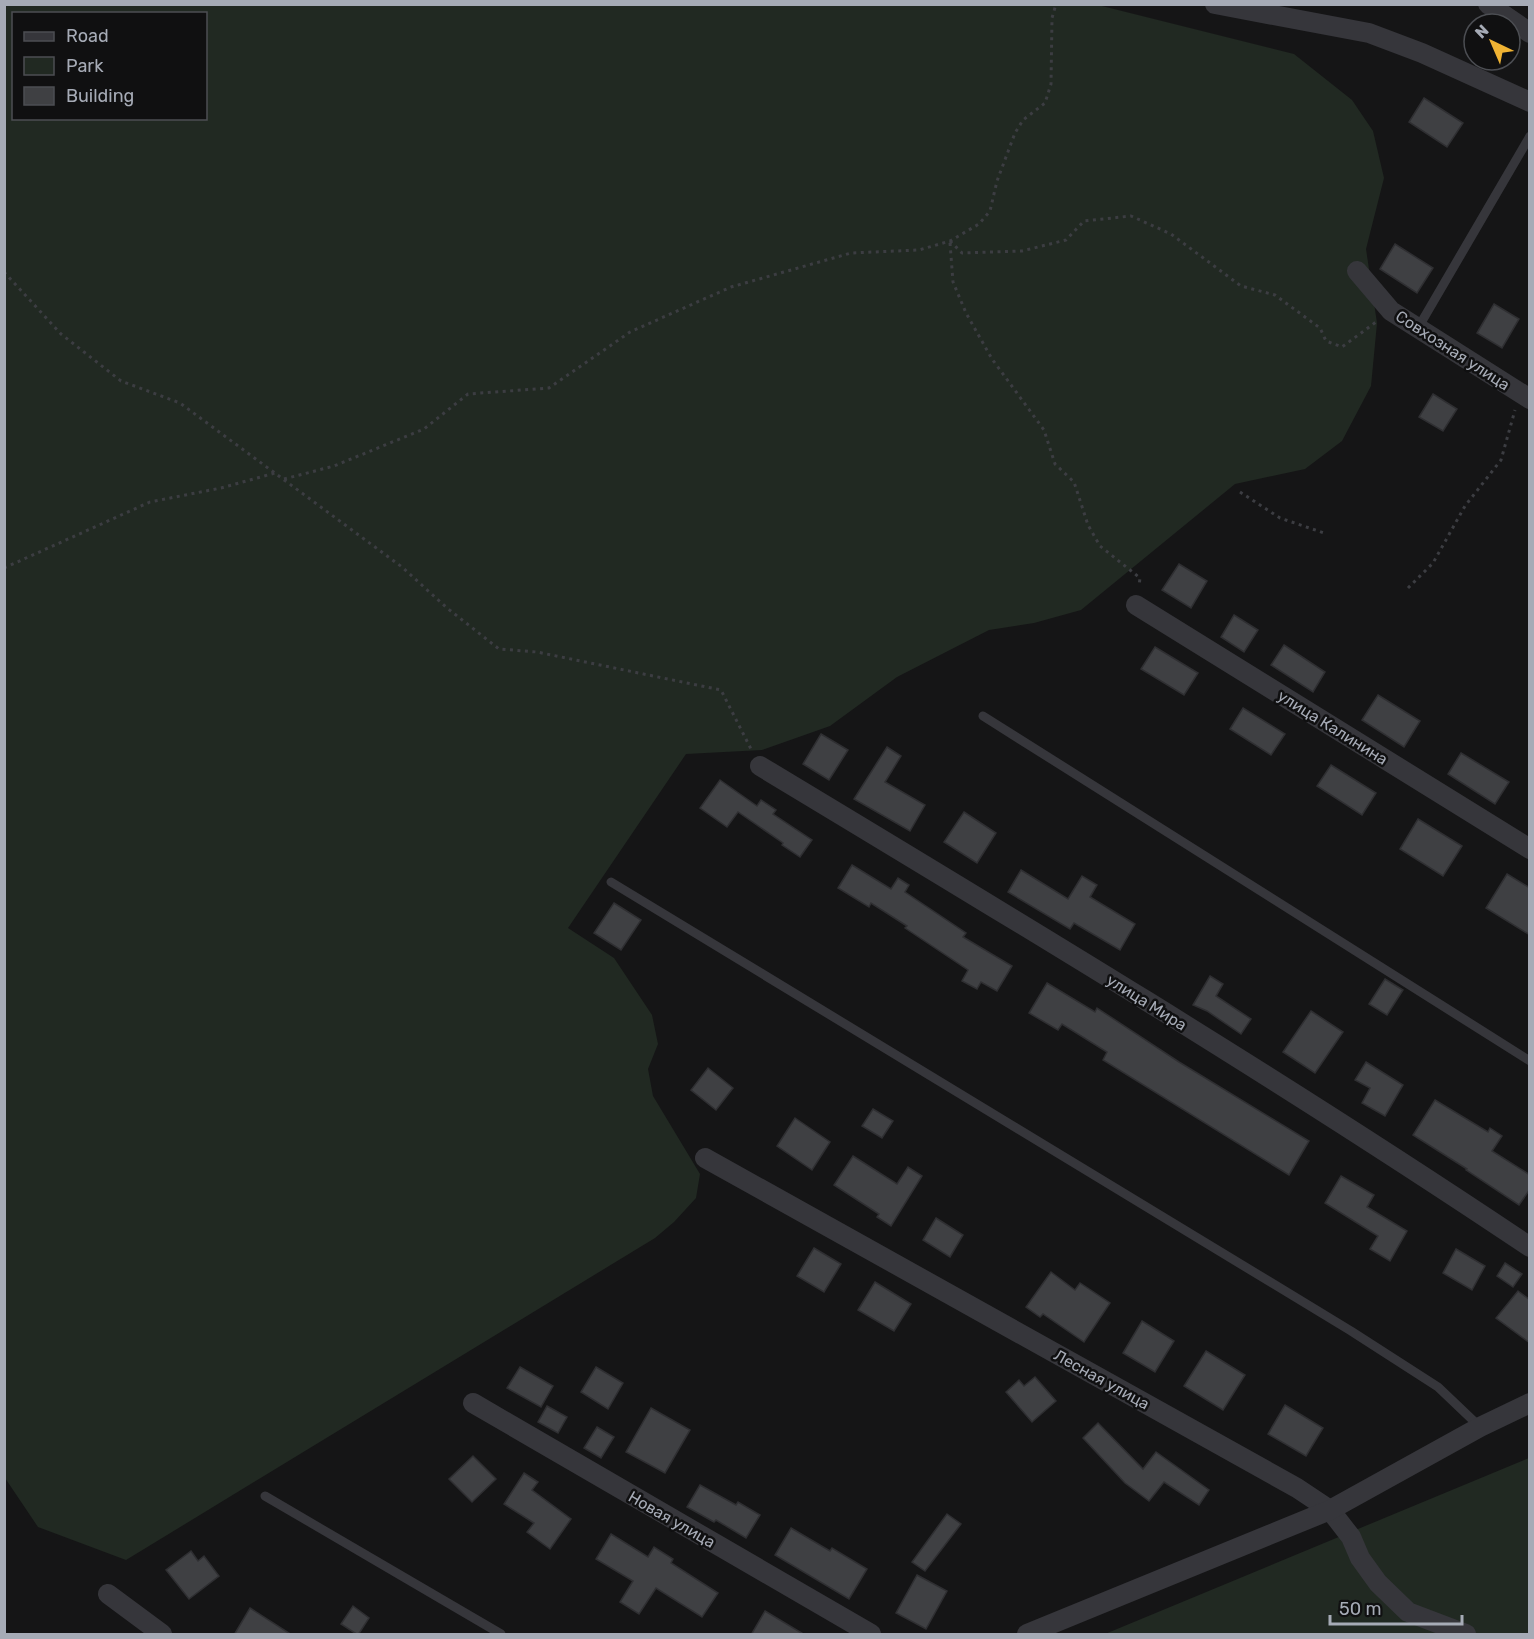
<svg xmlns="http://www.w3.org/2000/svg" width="1534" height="1639" viewBox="0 0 1534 1639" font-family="Rubik,sans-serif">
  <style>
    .green { fill: #212922; fill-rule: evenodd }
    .building { fill: #3f4043; stroke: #2f2f32; stroke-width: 1.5 }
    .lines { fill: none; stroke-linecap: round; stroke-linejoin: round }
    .path { stroke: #3c3d42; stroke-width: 3; stroke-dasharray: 3 4.5; stroke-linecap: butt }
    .lane { stroke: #36363b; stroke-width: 9 }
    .street { stroke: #36363b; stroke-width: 20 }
    .labels { text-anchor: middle; stroke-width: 5; stroke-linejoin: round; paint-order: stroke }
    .street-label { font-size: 16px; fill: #a6abb6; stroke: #101011 }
  </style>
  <rect width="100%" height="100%" fill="#151516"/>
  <g class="green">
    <path d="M4,5h1094l196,49 58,46 21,31 11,47 -18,71 11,74 -6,63 -29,55 -37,28 -70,15 -154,126 -47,13 -45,7 -92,47 -67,49 -68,24 -76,4 -118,174 46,30 38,57 6,29 -10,25 5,27 47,78 -4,24 -22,24 -19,16 -529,322 -88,-33 -33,-49zM14,14h192v104h-192z"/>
    <path d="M1529,1458v176h-424z"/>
  </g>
  <g class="building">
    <path d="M1424,98l39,25 -16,24 -38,-25z"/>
    <path d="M1395,244l38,24 -16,25 -37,-24z"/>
    <path d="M1494,304l25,15 -17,29 -25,-15z"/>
    <path d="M1433,394l24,15 -14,22 -24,-14z"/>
    <path d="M1179,564l28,17 -16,27 -29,-18z"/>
    <path d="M1234,615l24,15 -14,22 -23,-15z"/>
    <path d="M1284,645l41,27 -12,20 -42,-27z"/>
    <path d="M1155,647l43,26 -14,22 -43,-26z"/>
    <path d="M1378,695l42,26 -16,26 -42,-27z"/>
    <path d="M1243,708l42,26 -14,21 -41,-26z"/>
    <path d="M821,734l27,16 -19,30 -26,-16z"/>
    <path d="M887,747l14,9 -16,26 40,23 -15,26 -56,-32z"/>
    <path d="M1461,753l48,29 -14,22 -47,-30z"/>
    <path d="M1331,765l45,28 -14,22 -45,-29z"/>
    <path d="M720,780l37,26 4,-6 15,10 -3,4 39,26 -12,17 -18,-12 1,-2 -45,-31 -11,15 -27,-19z"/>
    <path d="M964,812l32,21 -19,30 -33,-21z"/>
    <path d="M1418,819l44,27 -19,30 -43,-27z"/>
    <path d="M852,865l39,24 7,-11 11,7 -4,7 61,41 -3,4 49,29 -15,25 -16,-9 -4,7 -15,-8 6,-11 -63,-42 2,-2 -36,-23 -2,4 -31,-19z"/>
    <path d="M1021,870l47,29 14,-23 15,9 -7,12 45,27 -15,26 -46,-27 -4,6 -62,-37z"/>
    <path d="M1507,874l23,14v47l-44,-27z"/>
    <path d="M614,903l27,17 -20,30 -27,-17z"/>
    <path d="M1210,976l13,8 -7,12 35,23 -10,15 -34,-23 -14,-6z"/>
    <path d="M1385,979l18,11 -16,25 -18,-11z"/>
    <path d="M1047,983l48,29 2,-4 82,54 130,79 -20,34 -186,-115 4,-8 -45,-28 -4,6 -29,-17z"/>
    <path d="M1311,1011l32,21 -28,41 -32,-21z"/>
    <path d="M1366,1062l37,23 -18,31 -23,-13 8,-15 -15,-8z"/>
    <path d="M708,1068l25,20 -17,22 -25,-20z"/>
    <path d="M1435,1100l53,32 2,-4 12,8 -10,15 38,24v14l-11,16 -53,-35 1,-1 -54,-34z"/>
    <path d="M873,1109l20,12 -11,17 -20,-12z"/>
    <path d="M795,1118l35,24 -18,28 -35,-24z"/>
    <path d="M853,1156l44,28 11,-17 14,9 -31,50 -14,-9 2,-3 -45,-29z"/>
    <path d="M1341,1176l33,19 -7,12 40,24 -17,30 -20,-12 8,-13 -53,-33z"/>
    <path d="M936,1218l27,17 -13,22 -27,-17z"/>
    <path d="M814,1248l27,16 -17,28 -27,-16z"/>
    <path d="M1456,1249l29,17 -13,24 -29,-17z"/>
    <path d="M1505,1263l17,11 -9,13 -16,-11z"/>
    <path d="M1051,1272l24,18 5,-7 30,20 -26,39 -41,-28 -3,3 -14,-10z"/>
    <path d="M875,1282l36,22 -17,27 -36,-21z"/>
    <path d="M1518,1291l12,9v43l-34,-25z"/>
    <path d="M1142,1321l32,20 -19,31 -32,-19z"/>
    <path d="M1206,1351l39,24 -22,35 -39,-24z"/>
    <path d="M520,1367l33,19 -12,21 -34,-19z"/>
    <path d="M596,1367l27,16 -15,26 -27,-17z"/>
    <path d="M1035,1377l21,24 -24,21 -26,-30 13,-12 5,6z"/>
    <path d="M1285,1405l38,23 -17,28 -38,-22z"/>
    <path d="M547,1406l20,11 -9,16 -20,-11z"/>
    <path d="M651,1408l39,22 -25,43 -39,-21z"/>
    <path d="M1098,1423l45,46 13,-17 53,38 -10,15 -35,-23 -15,19 -24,-18 -42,-45z"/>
    <path d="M597,1427l17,10 -13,21 -17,-10z"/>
    <path d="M473,1456l23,23 -24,23 -23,-23z"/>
    <path d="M524,1473l14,9 -6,8 39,29 -21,30 -23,-17 7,-9 -30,-19z"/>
    <path d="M700,1485l36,20 2,-3 22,13 -14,23 -30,-18 -2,2 -27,-15z"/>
    <path d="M947,1514l14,10 -36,47 -13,-9z"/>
    <path d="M791,1528l39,23 2,-3 35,21 -18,30 -74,-44z"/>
    <path d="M611,1534l37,23 6,-10 19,12 -2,4 47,30 -16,24 -46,-29 -17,26 -19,-12 13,-21 -37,-22z"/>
    <path d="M191,1551l7,10 6,-5 15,20 -30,23 -23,-29z"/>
    <path d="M917,1575l30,16 -21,38 -30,-16z"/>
    <path d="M353,1606l16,12 -11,17 -17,-11z"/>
    <path d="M250,1608l42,27h-58z"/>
    <path d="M765,1611l40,24h-54z"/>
  </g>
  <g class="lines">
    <g class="path">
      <path d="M950,241l12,12 60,-2 44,-11 18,-19 47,-5 40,18 70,52 34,9 45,33 6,13 16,6 34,-25"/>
      <path d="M950,243l3,39 13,31 26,46 52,71 11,34 19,18 14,43 12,21 40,32 -1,8"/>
      <path d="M4,272l57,62 60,47 59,22 222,164 45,41 52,41 38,3 184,38 31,61"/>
      <path d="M284,479l50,-13 90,-37 44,-35 81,-6 81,-56 101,-45 120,-34 68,-3 31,-9 29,-17 11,-13 7,-30 18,-48 8,-13 22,-17 6,-19 1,-66 4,-14"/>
      <path d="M1240,492l40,26 44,15"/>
      <path d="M4,568l146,-66 71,-14 54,-15"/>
      <path d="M1408,588l25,-25 32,-57 36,-46 14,-50"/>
    </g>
    <g class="lane">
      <path d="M1418,328l112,-192"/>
      <path d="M983,716l547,345"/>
      <path d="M611,882l740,449 87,56 42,40"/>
      <path d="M265,1496l236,138"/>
    </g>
    <g class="street">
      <path d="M1215,4l154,29 53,20 108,49"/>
      <path d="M1488,4l42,29"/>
      <path d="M1357,271l34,40 139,88"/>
      <path d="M1136,605l394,244"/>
      <path d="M760,766c259,156 518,312 770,481"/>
      <path d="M705,1158l592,330 33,22 21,27 9,21 18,25 30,29 58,22"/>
      <path d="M473,1403l398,231"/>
      <path d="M108,1594l54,40"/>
      <path d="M1027,1634l303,-124 150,-83 50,-24"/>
    </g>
  </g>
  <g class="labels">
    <g class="street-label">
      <text transform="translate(1453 350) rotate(33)" y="6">Совхозная улица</text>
      <text transform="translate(1333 727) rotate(32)" y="6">улица Калинина</text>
      <text transform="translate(1147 1002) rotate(32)" y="6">улица Мира</text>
      <text transform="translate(1102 1379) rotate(29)" y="6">Лесная улица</text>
      <text transform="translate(672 1519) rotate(30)" y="6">Новая улица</text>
    </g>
  </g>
  <rect width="1534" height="1639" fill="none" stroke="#a6abb6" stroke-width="12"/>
  <rect x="12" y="12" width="195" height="108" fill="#101011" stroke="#4c4e53" stroke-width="1.5"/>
  <rect x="24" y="32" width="30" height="9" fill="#36363b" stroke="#4c4e53" stroke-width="1.5"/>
  <text x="66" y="42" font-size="18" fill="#a6abb6">Road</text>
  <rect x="24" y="57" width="30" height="18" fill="#212922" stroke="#4c4e53" stroke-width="1.5"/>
  <text x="66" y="72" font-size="18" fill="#a6abb6">Park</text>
  <rect x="24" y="87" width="30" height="18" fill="#3f4043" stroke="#4c4e53" stroke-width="1.5"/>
  <text x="66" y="102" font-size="18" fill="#a6abb6">Building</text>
  <g transform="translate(1492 42) rotate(316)"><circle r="28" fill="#101011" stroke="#4c4e53" stroke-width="1.5"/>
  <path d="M0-4.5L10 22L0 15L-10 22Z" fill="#f0b333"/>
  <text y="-9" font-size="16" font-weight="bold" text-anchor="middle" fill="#a6abb6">N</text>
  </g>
  <path d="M1330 1615v9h132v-9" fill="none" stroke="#a6abb6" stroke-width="3"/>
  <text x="1339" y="1615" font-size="18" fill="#a6abb6" stroke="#101011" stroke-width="4.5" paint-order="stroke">50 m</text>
</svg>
